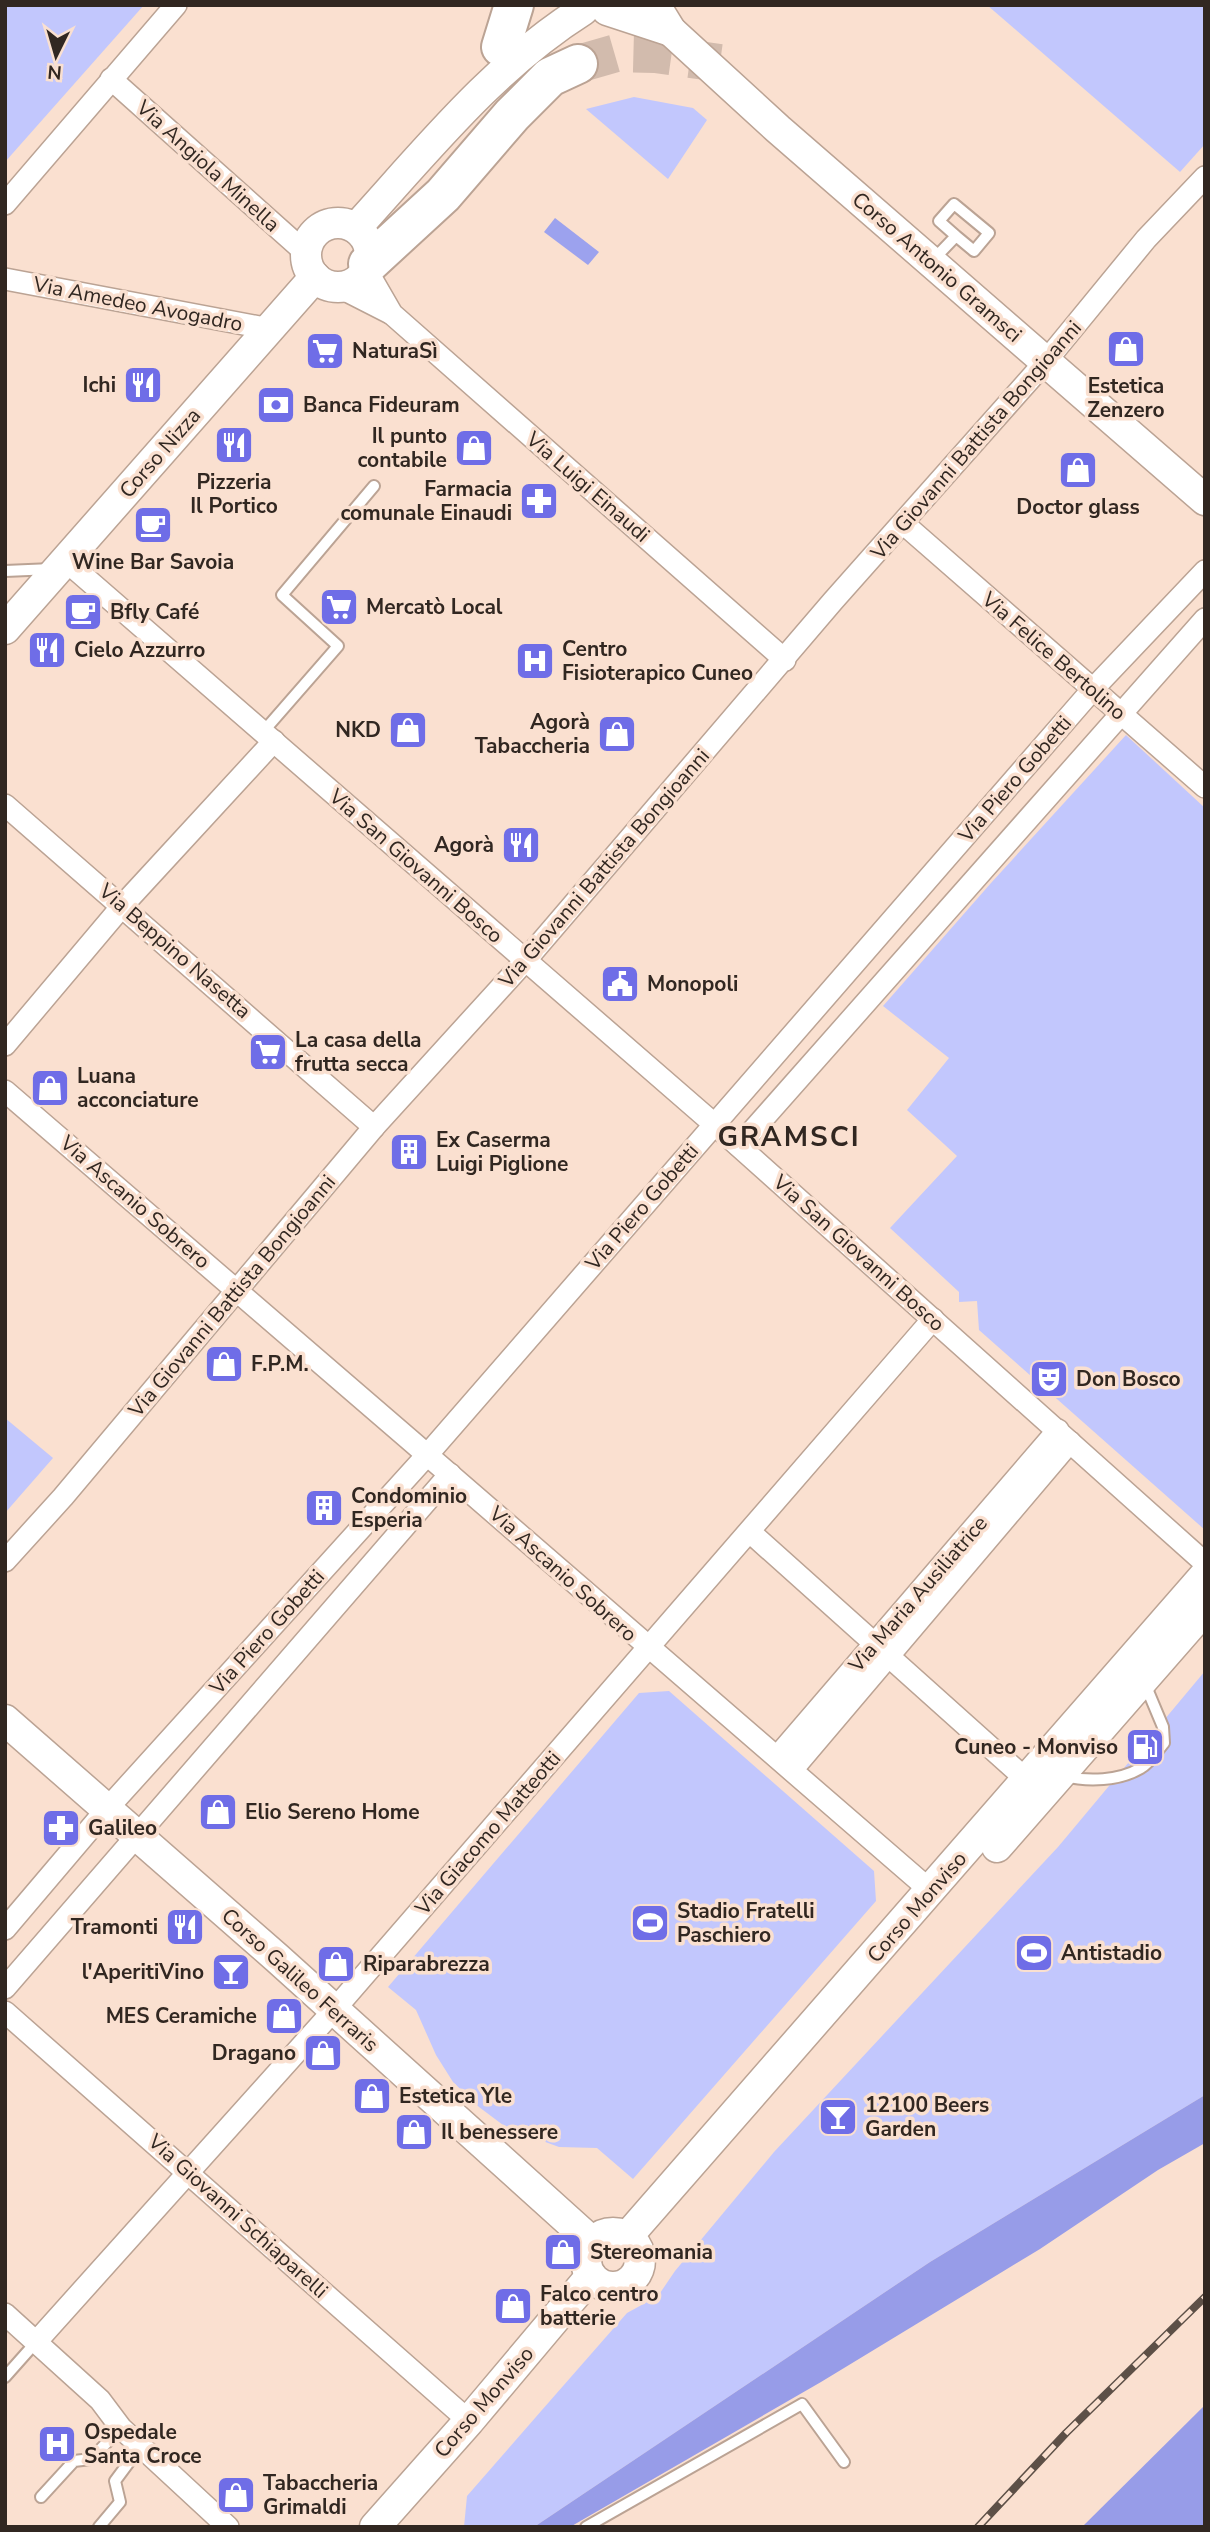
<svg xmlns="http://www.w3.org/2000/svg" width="1210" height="2532" viewBox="0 0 1210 2532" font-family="'Nunito Sans',sans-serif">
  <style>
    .green { fill: #c2c7fd }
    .forest { fill: #979ce8 }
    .water { fill: #9ca2ee }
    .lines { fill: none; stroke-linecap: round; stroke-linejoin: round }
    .highway-tunnel { stroke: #d2bbad; stroke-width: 38; stroke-dasharray: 38 19; stroke-linecap: butt }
    .lane-casing { stroke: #bba394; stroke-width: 14 }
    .street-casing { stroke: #bba394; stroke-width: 24 }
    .secondary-casing { stroke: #bba394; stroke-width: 33 }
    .highway-casing { stroke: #bba394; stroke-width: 42 }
    .lane { stroke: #fff; stroke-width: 10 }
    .street { stroke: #fff; stroke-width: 21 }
    .secondary { stroke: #fff; stroke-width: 30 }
    .highway { stroke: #fff; stroke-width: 38 }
    .rail-casing { stroke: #5d5047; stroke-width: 8 }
    .rail { stroke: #fae0d0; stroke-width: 5; stroke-dasharray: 16; stroke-linecap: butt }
    .labels { text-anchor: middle; stroke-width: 7; stroke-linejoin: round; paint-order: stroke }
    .street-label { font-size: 21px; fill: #312721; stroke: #fae0d0 }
    .poi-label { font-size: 21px; font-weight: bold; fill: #312721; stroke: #fae0d0; text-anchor: start }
    .district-label { font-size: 28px; font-weight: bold; letter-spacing: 2px; fill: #312721; stroke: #fae0d0 }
  </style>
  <rect width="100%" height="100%" fill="#fae0d0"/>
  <g class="green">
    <path d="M5,5h139l-139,157z"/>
    <path d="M987,5h216l2,139 -25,28z"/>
    <path d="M634,97l59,11 14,12 -39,59 -82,-70z"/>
    <path d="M1126,735l79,73v722l-226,-200 -2,-29 -18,1v-10l-69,-64 67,-72 -50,-46 42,-52 -66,-52 108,-123z"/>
    <path d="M5,1418l48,40 -48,55z"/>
    <path d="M1205,1671v424l-275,167 -396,265h-70l3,-31 75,-86 85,-97 31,-17 17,-25 99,-119 284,-305z"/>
    <path d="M669,1691l205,180 2,30 -243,278 -36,-31 -38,-1 -52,-19 -28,-21 -26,-25 -17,-27 -20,-45 -28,-23 251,-294z"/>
  </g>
  <g class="forest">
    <path d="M1205,2095v48l-47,27 -118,79 -219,133 -251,145h-36l396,-265z"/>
    <path d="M1205,2405v122h-123z"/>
  </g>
  <path class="water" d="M555,218l44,34 -11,13 -44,-33z"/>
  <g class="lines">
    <path class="highway-tunnel" d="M578,64l38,-11 39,1 65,9"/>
    <g class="lane-casing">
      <g id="lane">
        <path d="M932,261l24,-25 -17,-15 15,-17 35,29 -15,18 -18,-15"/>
        <path d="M5,571l47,-2"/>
        <path d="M263,732l75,-86 -56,-51 92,-109"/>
        <path d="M1064,1776c24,6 55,5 77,-8 9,-5 16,-17 23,-25l-1,-16 -18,-43"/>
        <path d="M5,2377l32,-36"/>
        <path d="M41,2497l33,-36 17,-2 30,-31"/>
        <path d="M99,2527l21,-25 -5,-21 26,-35"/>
        <path d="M586,2527l216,-123 42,58"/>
      </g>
    </g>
    <g class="street-casing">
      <g id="street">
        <path d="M111,79l195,174"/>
        <path d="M5,204l171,-199"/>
        <path d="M366,269l26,45 393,346"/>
        <path d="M5,279l265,50"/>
        <path d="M339,287l51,26"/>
        <path d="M904,524l301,263"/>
        <path d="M66,561l648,563 491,439"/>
        <path d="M5,805l369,322"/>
        <path d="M5,1045l118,-140 151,-164"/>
        <path d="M5,1091c310,265 617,534 926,800"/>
        <path d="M739,1146l466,-527"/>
        <path d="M750,1532l278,249"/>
        <path d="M5,1561l58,-64 311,-370 151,-166 308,-360 213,-240 100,-122 59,-62"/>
        <path d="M777,1757l281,-327"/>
        <path d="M792,1770l278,-328"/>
        <path d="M5,1929l101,-119 322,-356 665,-765 112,-118"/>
        <path d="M5,1988l445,-514"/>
        <path d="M5,2012l464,409"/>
        <path d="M5,2314l95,86 21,28 107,99"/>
        <path d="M37,2341l297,-331 599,-691"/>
      </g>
    </g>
    <g class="secondary-casing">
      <g id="secondary">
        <path d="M655,5l16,26 107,98 427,371"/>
        <path d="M607,10l64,21"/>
        <circle cx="338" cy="255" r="32"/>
        <path d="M356,228c70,-77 138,-162 227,-218"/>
        <path d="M5,629l310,-352"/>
        <path d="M5,1720l272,238 315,284"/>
        <path d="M997,1847l208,-238"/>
        <circle cx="613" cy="2260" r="27"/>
        <path d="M627,2237l578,-662"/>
        <path d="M375,2527l94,-106 122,-145"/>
      </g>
    </g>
    <g class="highway-casing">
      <g id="highway">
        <path d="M501,47l13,-42"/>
        <path d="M368,264l75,-69 69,-80 38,-38 28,-13"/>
      </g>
    </g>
    <use href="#lane" class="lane"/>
    <use href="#street" class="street"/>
    <use href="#secondary" class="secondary"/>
    <use href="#highway" class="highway"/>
    <g class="rail-casing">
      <path id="rail" d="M978,2527l88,-94 139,-136"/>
    </g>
    <use href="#rail" class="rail"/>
  </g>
  <defs>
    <g id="shop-square" transform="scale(2.0125)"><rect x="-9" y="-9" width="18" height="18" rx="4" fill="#6f6de7" stroke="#fae0d0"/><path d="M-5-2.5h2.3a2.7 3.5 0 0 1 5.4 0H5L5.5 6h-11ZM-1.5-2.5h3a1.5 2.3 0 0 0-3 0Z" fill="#fff"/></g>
    <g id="supermarket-square" transform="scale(2.0125)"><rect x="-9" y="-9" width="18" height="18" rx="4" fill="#6f6de7" stroke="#fae0d0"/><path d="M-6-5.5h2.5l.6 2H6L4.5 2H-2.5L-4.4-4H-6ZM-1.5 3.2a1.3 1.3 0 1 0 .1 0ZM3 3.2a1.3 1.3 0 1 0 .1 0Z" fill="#fff"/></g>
    <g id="restaurant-square" transform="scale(2.0125)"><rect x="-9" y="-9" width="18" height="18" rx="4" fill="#6f6de7" stroke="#fae0d0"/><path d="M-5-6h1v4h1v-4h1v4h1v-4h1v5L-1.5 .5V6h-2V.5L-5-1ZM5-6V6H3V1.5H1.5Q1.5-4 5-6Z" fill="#fff"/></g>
    <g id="bank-square" transform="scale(2.0125)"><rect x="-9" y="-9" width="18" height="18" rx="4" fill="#6f6de7" stroke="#fae0d0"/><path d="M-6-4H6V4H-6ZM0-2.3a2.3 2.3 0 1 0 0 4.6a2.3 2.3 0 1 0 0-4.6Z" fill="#fff"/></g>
    <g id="pharmacy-square" transform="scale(2.0125)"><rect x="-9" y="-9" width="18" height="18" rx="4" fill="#6f6de7" stroke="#fae0d0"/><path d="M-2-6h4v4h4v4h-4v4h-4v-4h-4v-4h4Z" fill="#fff"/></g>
    <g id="cafe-square" transform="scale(2.0125)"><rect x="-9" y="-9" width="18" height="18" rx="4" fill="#6f6de7" stroke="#fae0d0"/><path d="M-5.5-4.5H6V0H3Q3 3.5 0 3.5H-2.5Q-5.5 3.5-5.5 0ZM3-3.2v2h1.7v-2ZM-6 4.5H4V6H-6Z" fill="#fff"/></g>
    <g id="hospital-square" transform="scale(2.0125)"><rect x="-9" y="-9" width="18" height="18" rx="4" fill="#6f6de7" stroke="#fae0d0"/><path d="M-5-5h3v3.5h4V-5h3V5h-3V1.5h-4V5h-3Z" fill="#fff"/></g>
    <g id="civic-square" transform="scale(2.0125)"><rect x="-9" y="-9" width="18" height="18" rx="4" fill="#6f6de7" stroke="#fae0d0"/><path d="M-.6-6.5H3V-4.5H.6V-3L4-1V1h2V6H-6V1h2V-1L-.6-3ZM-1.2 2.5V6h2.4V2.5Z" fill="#fff"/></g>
    <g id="building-square" transform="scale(2.0125)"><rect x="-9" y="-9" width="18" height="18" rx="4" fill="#6f6de7" stroke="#fae0d0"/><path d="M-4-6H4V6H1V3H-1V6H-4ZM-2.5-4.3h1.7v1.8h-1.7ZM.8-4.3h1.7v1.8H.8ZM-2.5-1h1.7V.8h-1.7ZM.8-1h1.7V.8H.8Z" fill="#fff"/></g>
    <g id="theatre-square" transform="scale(2.0125)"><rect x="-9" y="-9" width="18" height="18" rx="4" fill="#6f6de7" stroke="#fae0d0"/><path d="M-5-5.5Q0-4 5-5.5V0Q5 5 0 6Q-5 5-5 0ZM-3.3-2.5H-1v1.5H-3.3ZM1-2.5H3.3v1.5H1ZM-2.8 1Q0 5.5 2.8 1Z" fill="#fff"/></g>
    <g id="fuel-square" transform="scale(2.0125)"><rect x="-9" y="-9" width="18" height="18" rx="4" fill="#6f6de7" stroke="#fae0d0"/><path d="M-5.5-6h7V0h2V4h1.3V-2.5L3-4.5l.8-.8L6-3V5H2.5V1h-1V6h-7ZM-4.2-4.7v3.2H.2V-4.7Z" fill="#fff"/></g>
    <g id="stadium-square" transform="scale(2.0125)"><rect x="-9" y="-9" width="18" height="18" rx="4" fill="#6f6de7" stroke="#fae0d0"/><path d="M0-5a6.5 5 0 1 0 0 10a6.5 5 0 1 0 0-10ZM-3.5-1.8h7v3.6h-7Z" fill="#fff"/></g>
    <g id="bar-square" transform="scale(2.0125)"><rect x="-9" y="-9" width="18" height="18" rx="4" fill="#6f6de7" stroke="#fae0d0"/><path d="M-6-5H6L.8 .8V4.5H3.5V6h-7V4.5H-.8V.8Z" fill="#fff"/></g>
  </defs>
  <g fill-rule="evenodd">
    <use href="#shop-square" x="1126" y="349"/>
    <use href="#supermarket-square" x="325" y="351"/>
    <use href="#restaurant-square" x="143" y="385"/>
    <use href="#bank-square" x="276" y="405"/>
    <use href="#restaurant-square" x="234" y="445"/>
    <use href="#shop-square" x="474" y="448"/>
    <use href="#shop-square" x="1078" y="470"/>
    <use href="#pharmacy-square" x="539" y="501"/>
    <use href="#cafe-square" x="153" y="525"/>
    <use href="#supermarket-square" x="339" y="607"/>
    <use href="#cafe-square" x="83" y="612"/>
    <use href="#restaurant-square" x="47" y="650"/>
    <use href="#hospital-square" x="535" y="661"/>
    <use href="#shop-square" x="408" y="730"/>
    <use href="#shop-square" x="617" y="734"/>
    <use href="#restaurant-square" x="521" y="845"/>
    <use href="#civic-square" x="620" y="984"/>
    <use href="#supermarket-square" x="268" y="1052"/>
    <use href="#shop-square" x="50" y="1088"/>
    <use href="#building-square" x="409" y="1152"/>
    <use href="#shop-square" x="224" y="1364"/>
    <use href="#theatre-square" x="1049" y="1379"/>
    <use href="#building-square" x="324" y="1508"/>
    <use href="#fuel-square" x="1145" y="1747"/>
    <use href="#shop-square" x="218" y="1812"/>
    <use href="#pharmacy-square" x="61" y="1828"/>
    <use href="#stadium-square" x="650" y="1923"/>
    <use href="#restaurant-square" x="185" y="1927"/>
    <use href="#stadium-square" x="1034" y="1953"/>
    <use href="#shop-square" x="336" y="1964"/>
    <use href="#bar-square" x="231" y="1972"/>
    <use href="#shop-square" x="284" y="2016"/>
    <use href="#shop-square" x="323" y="2053"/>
    <use href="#shop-square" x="372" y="2096"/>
    <use href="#bar-square" x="838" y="2117"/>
    <use href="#shop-square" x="414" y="2132"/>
    <use href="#shop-square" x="563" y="2252"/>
    <use href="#shop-square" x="513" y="2306"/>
    <use href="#hospital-square" x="57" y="2444"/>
    <use href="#shop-square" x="236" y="2495"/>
  </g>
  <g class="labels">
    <g class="street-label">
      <text transform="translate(208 166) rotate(42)" y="7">Via Angiola Minella</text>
      <text transform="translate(937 267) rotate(41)" y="7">Corso Antonio Gramsci</text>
      <text transform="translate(138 304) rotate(11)" y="7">Via Amedeo Avogadro</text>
      <text transform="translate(976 440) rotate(-49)" y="7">Via Giovanni Battista Bongioanni</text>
      <text transform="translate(160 453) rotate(-49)" y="7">Corso Nizza</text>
      <text transform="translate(588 487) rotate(41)" y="7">Via Luigi Einaudi</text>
      <text transform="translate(1054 656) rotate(41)" y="7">Via Felice Bertolino</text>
      <text transform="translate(1015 779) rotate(-49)" y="7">Via Piero Gobetti</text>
      <text transform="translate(416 866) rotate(41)" y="7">Via San Giovanni Bosco</text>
      <text transform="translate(604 868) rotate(-49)" y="7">Via Giovanni Battista Bongioanni</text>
      <text transform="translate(175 951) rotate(41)" y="7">Via Beppino Nasetta</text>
      <text transform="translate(135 1202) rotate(41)" y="7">Via Ascanio Sobrero</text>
      <text transform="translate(642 1207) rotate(-49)" y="7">Via Piero Gobetti</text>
      <text transform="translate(859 1253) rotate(42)" y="7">Via San Giovanni Bosco</text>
      <text transform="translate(232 1296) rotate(-50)" y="7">Via Giovanni Battista Bongioanni</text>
      <text transform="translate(563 1574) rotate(42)" y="7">Via Ascanio Sobrero</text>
      <text transform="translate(918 1594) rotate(-49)" y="7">Via Maria Ausiliatrice</text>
      <text transform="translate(267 1632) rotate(-48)" y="7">Via Piero Gobetti</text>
      <text transform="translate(488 1833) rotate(-49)" y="7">Via Giacomo Matteotti</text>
      <text transform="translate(917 1907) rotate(-49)" y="7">Corso Monviso</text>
      <text transform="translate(300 1980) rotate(42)" y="7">Corso Galileo Ferraris</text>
      <text transform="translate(238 2216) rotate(42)" y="7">Via Giovanni Schiaparelli</text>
      <text transform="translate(484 2402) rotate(-49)" y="7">Corso Monviso</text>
    </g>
    <g class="poi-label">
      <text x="352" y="358">NaturaSì</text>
      <text x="116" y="392" text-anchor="end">Ichi</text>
      <text x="1126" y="393" text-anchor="middle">Estetica<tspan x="1126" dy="24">Zenzero</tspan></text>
      <text x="303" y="412">Banca Fideuram</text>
      <text x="447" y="443" text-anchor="end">Il punto<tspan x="447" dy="24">contabile</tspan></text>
      <text x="234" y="489" text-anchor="middle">Pizzeria<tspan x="234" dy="24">Il Portico</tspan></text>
      <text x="512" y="496" text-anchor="end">Farmacia<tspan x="512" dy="24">comunale Einaudi</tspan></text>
      <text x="1078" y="514" text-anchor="middle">Doctor glass</text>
      <text x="153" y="569" text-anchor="middle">Wine Bar Savoia</text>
      <text x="366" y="614">Mercatò Local</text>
      <text x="110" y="619">Bfly Café</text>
      <text x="562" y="656">Centro<tspan x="562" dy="24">Fisioterapico Cuneo</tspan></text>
      <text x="74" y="657">Cielo Azzurro</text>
      <text x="590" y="729" text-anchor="end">Agorà<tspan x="590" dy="24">Tabaccheria</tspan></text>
      <text x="381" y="737" text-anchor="end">NKD</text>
      <text x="494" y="852" text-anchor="end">Agorà</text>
      <text x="647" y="991">Monopoli</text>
      <text x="295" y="1047">La casa della<tspan x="295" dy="24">frutta secca</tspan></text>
      <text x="77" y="1083">Luana<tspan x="77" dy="24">acconciature</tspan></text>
      <text x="436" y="1147">Ex Caserma<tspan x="436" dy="24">Luigi Piglione</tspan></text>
      <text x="251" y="1371">F.P.M.</text>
      <text x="1076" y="1386">Don Bosco</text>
      <text x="351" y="1503">Condominio<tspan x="351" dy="24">Esperia</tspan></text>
      <text x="1118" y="1754" text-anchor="end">Cuneo - Monviso</text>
      <text x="245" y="1819">Elio Sereno Home</text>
      <text x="88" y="1835">Galileo</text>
      <text x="677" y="1918">Stadio Fratelli<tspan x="677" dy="24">Paschiero</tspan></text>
      <text x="158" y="1934" text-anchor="end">Tramonti</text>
      <text x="1061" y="1960">Antistadio</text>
      <text x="363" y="1971">Riparabrezza</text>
      <text x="204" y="1979" text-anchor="end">l'AperitiVino</text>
      <text x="257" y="2023" text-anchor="end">MES Ceramiche</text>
      <text x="296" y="2060" text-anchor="end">Dragano</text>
      <text x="399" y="2103">Estetica Yle</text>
      <text x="865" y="2112">12100 Beers<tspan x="865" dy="24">Garden</tspan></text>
      <text x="441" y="2139">Il benessere</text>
      <text x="590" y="2259">Stereomania</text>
      <text x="540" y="2301">Falco centro<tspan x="540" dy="24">batterie</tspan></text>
      <text x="84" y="2439">Ospedale<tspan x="84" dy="24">Santa Croce</tspan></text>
      <text x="263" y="2490">Tabaccheria<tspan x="263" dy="24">Grimaldi</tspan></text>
    </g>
    <g class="district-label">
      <text x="789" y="1146">GRAMSCI</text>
    </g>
  </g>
  <rect width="1210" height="2532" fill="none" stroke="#312721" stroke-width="14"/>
  <g transform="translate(56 56) rotate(185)" stroke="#fae0d0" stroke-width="5" paint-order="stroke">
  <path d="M0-5L12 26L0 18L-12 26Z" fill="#312721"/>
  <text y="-10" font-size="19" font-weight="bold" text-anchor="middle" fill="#312721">N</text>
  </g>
</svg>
